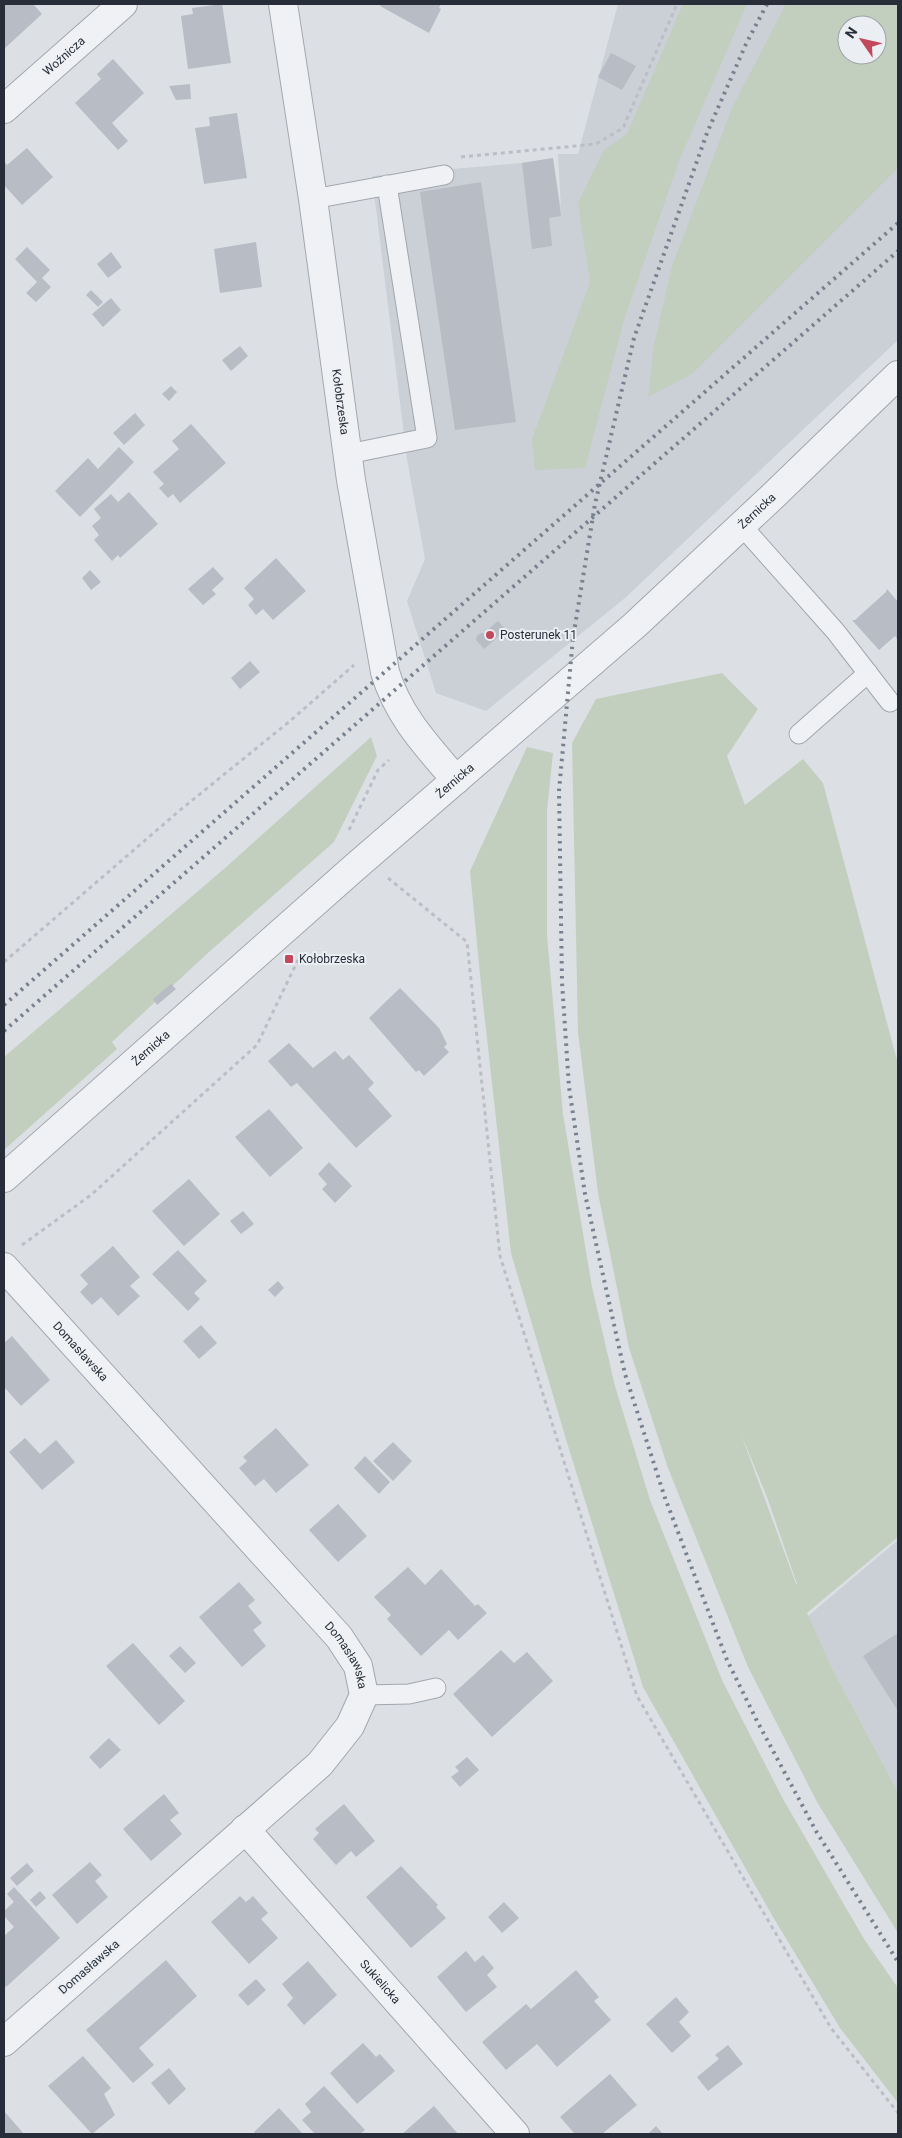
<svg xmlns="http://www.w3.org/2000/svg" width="902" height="2138" viewBox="0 0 902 2138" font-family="Roboto,sans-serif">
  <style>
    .built { fill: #cbcfd6; fill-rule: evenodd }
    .green { fill: #c2cfbe; fill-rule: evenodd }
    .building { fill: #b7bcc5 }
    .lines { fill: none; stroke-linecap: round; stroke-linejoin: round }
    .service-casing { stroke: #a2a7ae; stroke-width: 21 }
    .minor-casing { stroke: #a2a7ae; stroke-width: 30 }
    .tertiary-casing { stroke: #a2a7ae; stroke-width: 30 }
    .path { stroke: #bbbec4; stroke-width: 3; stroke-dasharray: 4 4; stroke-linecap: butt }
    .service { stroke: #eff1f4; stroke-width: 19 }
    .minor { stroke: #eff1f4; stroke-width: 28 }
    .tertiary { stroke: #eff1f4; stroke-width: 28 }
    .rail { stroke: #77808e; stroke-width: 4; stroke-dasharray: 2.5 5; stroke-linecap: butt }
    .poi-dot { fill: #c4485c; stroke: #ebeff3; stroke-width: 2 }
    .labels { text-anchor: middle; stroke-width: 4; stroke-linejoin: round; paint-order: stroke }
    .street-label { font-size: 12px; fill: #272e3a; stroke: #ebeff3 }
    .poi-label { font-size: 12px; fill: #272e3a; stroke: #ebeff3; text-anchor: start }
  </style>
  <rect width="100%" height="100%" fill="#dce0e5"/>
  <g class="built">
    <path d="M618,4h280v336l-273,258 -139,113 -50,-18 -29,-92 18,-42 -18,-100 -35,-283 150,-13 31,-5 8,51 -3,-55h20zM847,25h30v30h-30z"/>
    <path d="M898,1540v252l-65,-122 -25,-54z"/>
  </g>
  <g class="green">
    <path d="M683,4h64l-68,157 -55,159 -39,148 -50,2 -3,-31 58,-156 -12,-80 26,-53 23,-16z"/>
    <path d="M786,4h112v164l-206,206 -44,23 6,-52 18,-79 60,-158zM847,25h30v30h-30z"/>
    <path d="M722,673l36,36 -31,47 18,49 58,-46 20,24 75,281v473l-91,76 26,57 65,122v141l-81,-131 -69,-135 -80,-199 -39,-120 -31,-155 -20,-161 -6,-289 24,-44zM741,1434l26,63 30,87h-1z"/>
    <path d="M371,737l6,19 -43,86 -125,110 -97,90 5,7 -113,101v-93l221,-189z"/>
    <path d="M527,747l26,6 -6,58v124l16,179 29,173 23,99 35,114 72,180 61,119 81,140 34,49v115l-58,-75 -67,-111 -130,-230 -75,-241 -57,-193 -30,-268 -11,-114z"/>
  </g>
  <g class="building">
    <path d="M4,4h29l9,10 -38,35z"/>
    <path d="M222,4l9,59 -43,6 -7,-53 12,-2 -1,-6z"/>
    <path d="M382,4h59l-2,4 2,1 -12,24 -49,-27z"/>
    <path d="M611,53l25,13 -14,24 -24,-13z"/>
    <path d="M113,59l31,34 -32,30 16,18 -10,9 -43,-47 26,-24 -4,-5z"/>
    <path d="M190,84l1,15 -15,1 -7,-14z"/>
    <path d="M237,113l10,65 -43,6 -9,-56 15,-2 -1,-9z"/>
    <path d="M27,148l26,29 -31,28 -18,-20v-24l3,4z"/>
    <path d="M553,158l8,58 -12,2 3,28 -20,3 -10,-86z"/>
    <path d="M481,182l35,240 -61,8 -35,-238z"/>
    <path d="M256,242l6,45 -42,6 -6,-44z"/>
    <path d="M27,247l23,23 -8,8 9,9 -15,15 -10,-9 11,-11 -22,-23z"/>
    <path d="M111,252l11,15 -14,11 -11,-14z"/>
    <path d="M91,290l12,12 -5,5 -12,-12z"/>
    <path d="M111,298l10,12 -18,17 -11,-13z"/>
    <path d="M240,346l8,10 -17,15 -9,-11z"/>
    <path d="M171,386l6,6 -8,9 -7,-7z"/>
    <path d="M135,413l10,12 -21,20 -11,-12z"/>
    <path d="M191,424l35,39 -46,40 -7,-9 -5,4 -9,-10 5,-4 -11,-12 26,-23 -7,-8z"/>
    <path d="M119,447l15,15 -54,55 -25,-26 33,-33 10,11z"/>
    <path d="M129,492l29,32 -38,34 -2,-3 -6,6 -18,-21 5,-5 -7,-9 9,-8 -7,-9 17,-15 7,8z"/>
    <path d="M276,558l30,33 -33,29 -10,-11 -7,6 -8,-10 6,-6 -10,-11z"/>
    <path d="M213,567l11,12 -12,11 4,4 -13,11 -15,-16z"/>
    <path d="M90,570l11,12 -10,8 -9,-12z"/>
    <path d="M887,589l11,13v38l-3,-4 -16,14 -27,-30h3l31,-28z"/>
    <path d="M498,621l8,9 -22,19 -8,-9 1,-4 4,-3h3z"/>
    <path d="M250,661l10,11 -20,17 -9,-11z"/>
    <path d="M171,984l5,5 -19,16 -4,-6z"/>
    <path d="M400,988l39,40 8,16 -3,3 5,5 -25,24 -5,-6 -3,2 -47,-54z"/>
    <path d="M289,1043l24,25 22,-17 8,9 6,-5 25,28 -6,6 24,27 -36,32 -59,-65 -6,4 -23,-26z"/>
    <path d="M269,1109l34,39 -33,29 -35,-40z"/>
    <path d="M329,1162l23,24 -17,17 -13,-14 5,-5 -9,-10z"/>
    <path d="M189,1179l31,35 -36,32 -32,-35z"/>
    <path d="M243,1211l11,13 -13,10 -11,-13z"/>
    <path d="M113,1246l27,31 -10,9 10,10 -22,20 -17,-19 -9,8 -12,-13 8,-8 -8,-9z"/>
    <path d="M178,1250l29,31 -13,12 6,6 -12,12 -36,-37z"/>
    <path d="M278,1281l6,7 -9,9 -7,-7z"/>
    <path d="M201,1325l16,18 -18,16 -16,-18z"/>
    <path d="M12,1336l38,44 -29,26 -17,-19v-44z"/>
    <path d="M276,1428l33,37 -33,28 -12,-14 -9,7 -16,-18 8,-7 -4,-4z"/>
    <path d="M25,1438l15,16 16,-14 19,22 -33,28 -33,-38z"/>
    <path d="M393,1442l19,19 -19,20 -20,-20z"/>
    <path d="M365,1456l25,26 -11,12 -25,-26z"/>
    <path d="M338,1504l29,32 -29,26 -29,-32z"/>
    <path d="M408,1567l17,18 16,-16 34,37 3,-2 9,9 -29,27 -9,-10 -28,26 -34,-37 4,-4 -17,-18z"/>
    <path d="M239,1582l16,18 -7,6 14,17 -9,7 13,16 -24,21 -43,-50z"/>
    <path d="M898,1633v78l-35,-55z"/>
    <path d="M133,1643l52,58 -26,24 -53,-59z"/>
    <path d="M180,1646l16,17 -11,10 -16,-17z"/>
    <path d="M501,1650l13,13 13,-11 26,29 -61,56 -39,-43z"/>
    <path d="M109,1738l12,12 -21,19 -11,-12z"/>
    <path d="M467,1757l12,13 -19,17 -9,-10 8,-6 -4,-4z"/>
    <path d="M164,1794l15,19 -9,7 12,14 -31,27 -28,-32z"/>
    <path d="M344,1804l31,37 -19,16 -5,-6 -15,14 -23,-26 6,-6 -4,-4z"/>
    <path d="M90,1862l12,13 -7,6 13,16 -31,27 -25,-29z"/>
    <path d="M27,1863l7,8 -17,15 -7,-8z"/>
    <path d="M401,1866l37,39 -2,2 10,11 -35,30 -45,-51z"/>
    <path d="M14,1887l46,51 -54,49 -2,-3v-48l10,-9 -10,-11v-5l10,-9 -7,-8z"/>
    <path d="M40,1891l6,7 -10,9 -6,-7z"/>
    <path d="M240,1896l6,6 7,-6 15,17 -7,6 17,19 -29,26 -38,-42z"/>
    <path d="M504,1902l15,16 -17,15 -14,-16z"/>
    <path d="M466,1951l9,11 8,-7 11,13 -7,7 10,12 -31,25 -29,-35z"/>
    <path d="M166,1960l31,36 -58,52 15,17 -21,18 -47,-53z"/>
    <path d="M308,1961l29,34 -33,30 -17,-20 6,-7 -11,-14z"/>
    <path d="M576,1970l23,27 -5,4 17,19 -54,47 -20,-23 -31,26 -24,-28 44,-38 5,5z"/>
    <path d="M256,1979l10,11 -18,16 -10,-11z"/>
    <path d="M676,1997l13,15 -10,10 12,14 -19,17 -26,-29z"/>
    <path d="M363,2043l13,14 4,-3 15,17 -38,33 -27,-31z"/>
    <path d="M728,2045l15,19 -35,27 -11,-14 22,-18 -4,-4z"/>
    <path d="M83,2056l28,32 -7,6 11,21 -23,19 -44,-48z"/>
    <path d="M169,2068l17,21 -17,16 -18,-22z"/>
    <path d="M610,2074l27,31 -35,29h-27l-15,-17z"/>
    <path d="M324,2086l41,44 -5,4h-45l-13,-14 9,-8 -6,-8z"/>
    <path d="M434,2106l24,28h-56z"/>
    <path d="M279,2108l24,26h-47l-2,-2z"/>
    <path d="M4,2111l20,23h-20z"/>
    <path d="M656,2126l7,8h-15z"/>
  </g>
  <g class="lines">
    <g class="service-casing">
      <g id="service">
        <path d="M313,199l131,-24"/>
        <path d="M348,454l79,-16 -40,-253"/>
        <path d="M741,525l95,107 54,70"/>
        <path d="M799,734l69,-61"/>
        <path d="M364,1695l45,-1 27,-6"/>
      </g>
    </g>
    <g class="minor-casing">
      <g id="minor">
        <path id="s1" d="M4,109l119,-105"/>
        <path id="s2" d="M4,1267l335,370 19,29 6,29 -14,31 -30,38 -316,278"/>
        <path id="s3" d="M245,1829l270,305"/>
      </g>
    </g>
    <g class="tertiary-casing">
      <g id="tertiary">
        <path id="s4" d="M283,4l30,195 38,281 34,192c13,44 42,74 71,108"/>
        <path id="s5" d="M4,1178l351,-311 280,-242 139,-130 124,-120"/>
      </g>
    </g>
    <g class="path">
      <path d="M461,157l135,-13 27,-16 54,-124"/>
      <path d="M349,830l29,-60 11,-10"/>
      <path d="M388,878l79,64 33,314 137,440 194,332 67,85"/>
      <path d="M4,962l175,-151 111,-90 64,-56"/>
      <path d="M22,1245l69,-50 166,-150 41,-85"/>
    </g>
    <use href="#service" class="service"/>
    <use href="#minor" class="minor"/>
    <use href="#tertiary" class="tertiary"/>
    <g class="rail">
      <path d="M767,4l-21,40 -39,89 -73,205 -39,166 -22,134 -14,153 3,191 7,105 16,107 40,180 40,124 62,162 30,61 59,110 82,131"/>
      <path d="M4,1005l894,-782"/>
      <path d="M4,1031l894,-780"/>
    </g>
  </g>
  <g class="poi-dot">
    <circle cx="490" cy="635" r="5"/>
    <rect x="284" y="954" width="10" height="10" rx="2.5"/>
  </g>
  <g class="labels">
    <g class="street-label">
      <text dy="4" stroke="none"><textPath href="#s1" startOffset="80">Woźnicza</textPath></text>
      <text dy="4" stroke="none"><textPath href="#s4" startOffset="402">Kołobrzeska</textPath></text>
      <text dy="4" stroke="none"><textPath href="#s5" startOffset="1006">Żernicka</textPath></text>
      <text dy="4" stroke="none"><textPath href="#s5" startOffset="601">Żernicka</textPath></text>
      <text dy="4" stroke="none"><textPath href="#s5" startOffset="196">Żernicka</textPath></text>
      <text dy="4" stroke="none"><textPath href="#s2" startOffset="114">Domasławska</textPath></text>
      <text dy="4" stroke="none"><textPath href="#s2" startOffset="519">Domasławska</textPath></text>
      <text transform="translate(89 1967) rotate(-41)" y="4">Domasławska</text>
      <text dy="4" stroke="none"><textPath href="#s3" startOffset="204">Sukielicka</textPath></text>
    </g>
    <g class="poi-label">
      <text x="500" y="639">Posterunek 11</text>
      <text x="299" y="963">Kołobrzeska</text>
    </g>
  </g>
  <rect width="902" height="2138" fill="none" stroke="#272e3a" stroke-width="10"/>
  <g transform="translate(862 40) rotate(304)"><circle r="24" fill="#ebeff3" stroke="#9da2a9"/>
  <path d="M0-4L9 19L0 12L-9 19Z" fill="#c4485c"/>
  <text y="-8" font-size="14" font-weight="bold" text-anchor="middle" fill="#272e3a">N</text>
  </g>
</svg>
